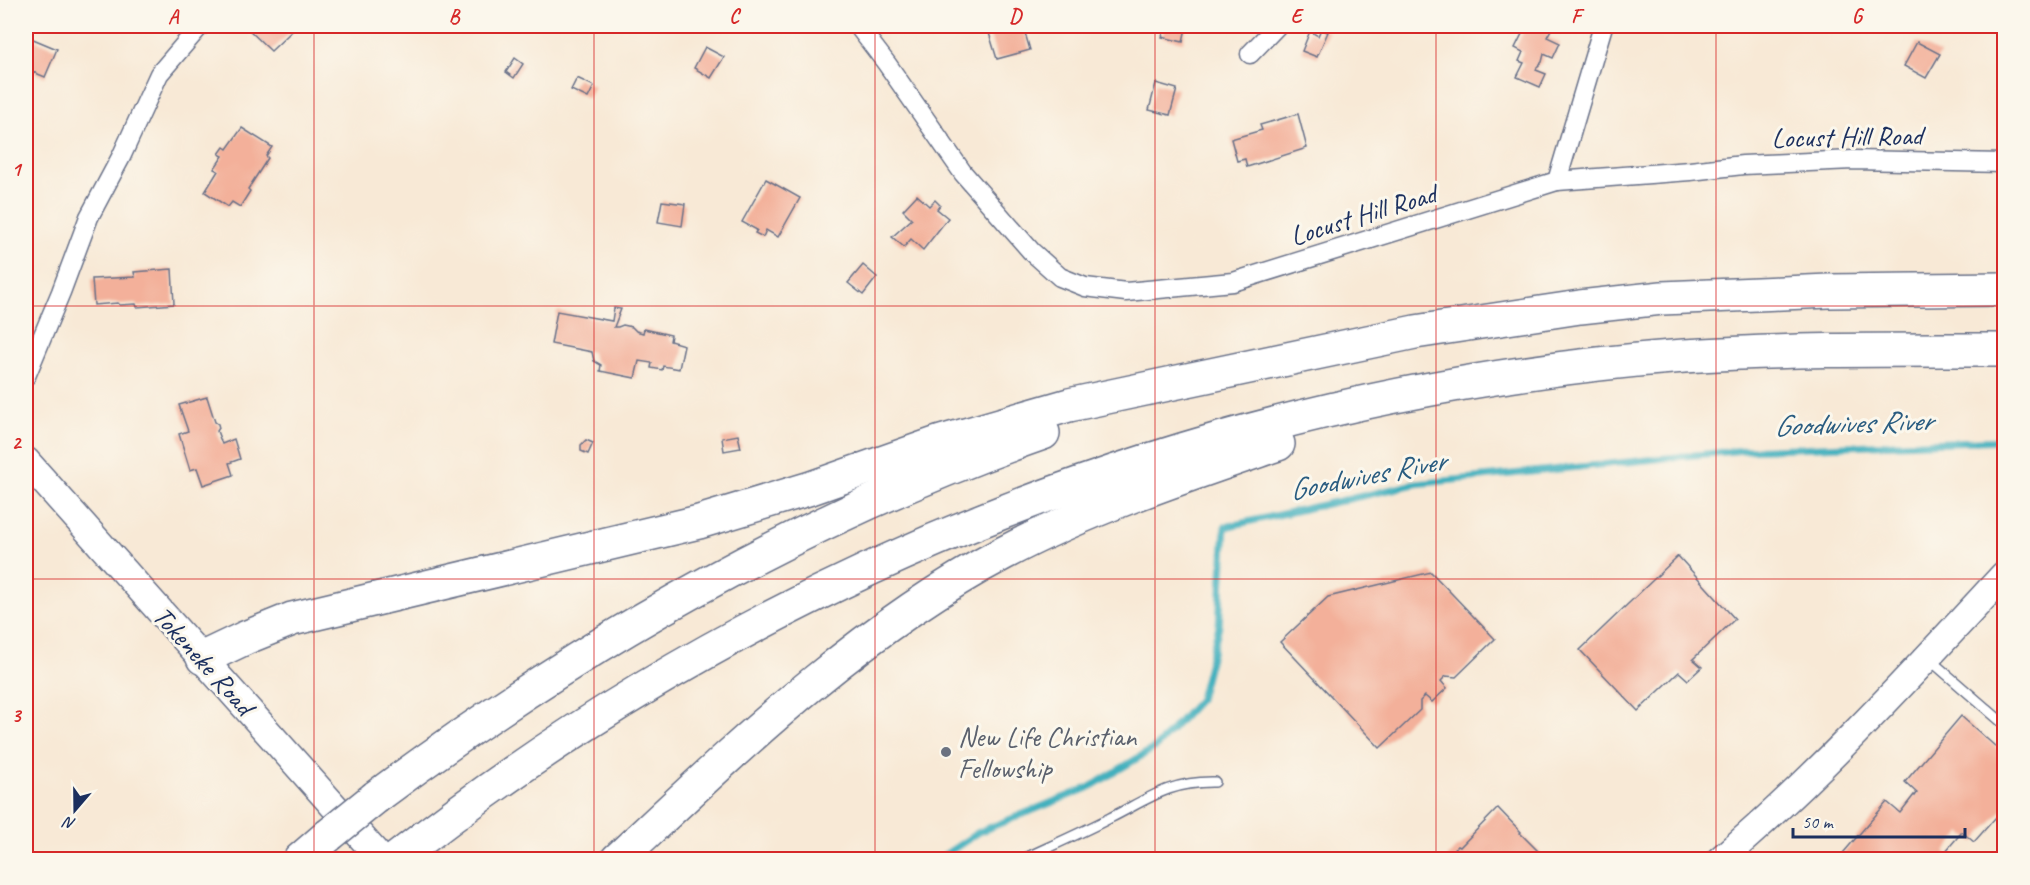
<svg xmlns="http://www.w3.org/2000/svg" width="2030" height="885" viewBox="0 0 2030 885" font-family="Caveat,sans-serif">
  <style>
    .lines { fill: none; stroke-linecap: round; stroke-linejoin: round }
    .stream { stroke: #42b0be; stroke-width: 7 }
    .building { fill: #f3b09a }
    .lane-casing { stroke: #687088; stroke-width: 12 }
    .street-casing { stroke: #687088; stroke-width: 21 }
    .secondary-casing { stroke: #687088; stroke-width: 30 }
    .highway-casing { stroke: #687088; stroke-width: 36 }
    .lane { stroke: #fff; stroke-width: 9 }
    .street { stroke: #fff; stroke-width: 18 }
    .secondary { stroke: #fff; stroke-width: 27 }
    .highway { stroke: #fff; stroke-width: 33 }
    .highway-bridge-casing { stroke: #687088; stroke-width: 36; stroke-linecap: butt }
    .highway-bridge { stroke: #fff; stroke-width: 33 }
    .grid { fill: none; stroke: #d62828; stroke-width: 1.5; stroke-opacity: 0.55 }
    .worship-dot { fill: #6b7280; stroke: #fbf7ec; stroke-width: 2 }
    .labels { text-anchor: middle; stroke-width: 6; stroke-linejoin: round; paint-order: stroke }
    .street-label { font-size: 28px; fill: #1b2f5e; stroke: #fbf7ec }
    .worship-label { font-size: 28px; fill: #5b616d; stroke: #fbf7ec; text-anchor: start }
    .water-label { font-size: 30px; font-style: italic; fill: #295c80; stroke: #fbf7ec }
    .neatline { fill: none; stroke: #d62828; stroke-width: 2 }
    .grid-label { font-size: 20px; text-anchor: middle; font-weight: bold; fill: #d62828 }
  </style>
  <rect width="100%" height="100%" fill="#fbf7ec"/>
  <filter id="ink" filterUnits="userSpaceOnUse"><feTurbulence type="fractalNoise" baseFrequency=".0167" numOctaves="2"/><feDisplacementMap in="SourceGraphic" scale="12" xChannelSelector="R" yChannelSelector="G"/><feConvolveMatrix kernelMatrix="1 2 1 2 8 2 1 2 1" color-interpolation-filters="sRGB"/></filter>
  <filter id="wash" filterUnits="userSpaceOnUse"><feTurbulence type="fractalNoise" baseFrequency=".008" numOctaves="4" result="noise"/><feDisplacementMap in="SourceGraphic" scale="24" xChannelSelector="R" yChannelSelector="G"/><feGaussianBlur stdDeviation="1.35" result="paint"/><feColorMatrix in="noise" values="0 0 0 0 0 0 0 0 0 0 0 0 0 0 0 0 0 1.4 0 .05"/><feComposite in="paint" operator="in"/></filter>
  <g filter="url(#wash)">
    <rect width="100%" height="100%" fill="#f8e9d6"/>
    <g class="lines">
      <path class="stream" d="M937,860l42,-28 111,-45 66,-40 44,-48 19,-73 6,-99 190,-43 329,-34 260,-10"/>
    </g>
    <g id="blocks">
      <g class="building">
        <path d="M245,26h41l6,5 -21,20z"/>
        <path d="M992,26h31l7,24 -33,9 -8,-26 4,-2z"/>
        <path d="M1165,26l21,2 -3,14 -21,-5z"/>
        <path d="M1526,26h27l-6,11 13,6 -7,15 -9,-4 -2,8 -5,5 -1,3 10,4 -6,13 -23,-10 7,-14 -5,-2 4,-9 -8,-4z"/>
        <path d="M1321,29l7,3 -11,25 -15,-6 8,-20 8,5z"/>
        <path d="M26,36l31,13 -12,28 -19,-8z"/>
        <path d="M1917,42l23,12 -14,24 -22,-12z"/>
        <path d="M705,47l19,10 -13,21 -17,-10z"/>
        <path d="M515,58l8,6 -9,14 -8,-6z"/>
        <path d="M577,78l17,8 -6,12 -17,-8z"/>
        <path d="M1156,83l21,6 -7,26 -21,-5z"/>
        <path d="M1298,114l9,34 -60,19 -2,-8 -8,2 -6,-22 31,-9 -2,-5z"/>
        <path d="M242,128l30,19 -6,9 2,2 -20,31 2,2 -10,16 -8,-5 -4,5 -23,-15 13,-21 -4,-2 9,-13 -4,-2 5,-7 3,2z"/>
        <path d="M766,179l34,19 -22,39 -12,-7 -3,7 -8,-4 2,-3 -15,-8z"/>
        <path d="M917,195l12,11 6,-6 5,5 -3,4 11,9 -25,32 -12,-11 -7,8 -12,-10 20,-18 -9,-9z"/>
        <path d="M662,201l23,3 -3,22 -24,-4z"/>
        <path d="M863,265l14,12 -14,18 -15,-12z"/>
        <path d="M172,269l2,35 -37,3 -1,-3 -16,1 -2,-2 -24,2 -2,-26 43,-2 -1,-5z"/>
        <path d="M614,308l7,1 -7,18h4l5,-2 9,2 4,4 7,2 1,-4 27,6 -1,6 14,4 -5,24 -16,-3 -1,4 -11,-2 1,-5 -13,-2 -4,17 -35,-7 1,-6 -7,-4 -2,-9 -41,-8 6,-33 55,10z"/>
        <path d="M207,397l8,25 3,2 1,4 -2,3 5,13 12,-5 6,20 -11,4 4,12 -30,10 -6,-17 -7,2 -11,-36 9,-3 -9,-26z"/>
        <path d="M738,435l3,13 -17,3 -2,-13z"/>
        <path d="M586,440l7,3 -5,11 -7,-3v-6z"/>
        <path d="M1678,556l57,63 -42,40 9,8 -14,13 -9,-8 -41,39 -58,-61z"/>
        <path d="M1431,572l64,67 -39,38 -10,-1 -5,5 6,7 -15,14 -7,-6 -5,5v9l-40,38 -100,-106 48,-45z"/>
        <path d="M1961,716l43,38v54l-30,34 -12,-10 -17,20 9,8h-117l50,-58 13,11 14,-18 1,1 2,-3 -12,-11z"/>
        <path d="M1498,808l23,24 -1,1 27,27h-102l13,-14 2,1z"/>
      </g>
    </g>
  </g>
  <g filter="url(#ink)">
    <use href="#blocks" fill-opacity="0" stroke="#687088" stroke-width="1.5"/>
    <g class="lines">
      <g class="lane-casing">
        <g id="lane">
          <path d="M869,38l11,-12"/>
          <path d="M1929,659l75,65"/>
          <path d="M1021,860c30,-14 60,-27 89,-42 38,-19 60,-37 105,-36"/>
        </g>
      </g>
      <g class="street-casing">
        <g id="street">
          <path d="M858,26l29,38 76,109 68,78 29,26 25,10 41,5 107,-10 324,-101 133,-10 53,-6 110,-5 151,3"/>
          <path d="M1250,54l27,-28"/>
          <path d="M1557,181l46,-155"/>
          <path d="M26,376l35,-84 28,-75 32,-60 38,-83 41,-48"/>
        </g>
      </g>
      <g class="secondary-casing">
        <g id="secondary">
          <path d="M26,461l356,399"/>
          <path d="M1720,860c102,-87 193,-187 284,-285"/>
        </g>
      </g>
      <g class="highway-casing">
        <g id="highway">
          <path d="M203,658l42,-20 47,-19 407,-97 112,-34 130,-46 128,-37 346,-73 165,-25 82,-9 167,-7 175,-2"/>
          <path d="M376,797c204,-152 426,-280 667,-364"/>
          <path d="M300,860l29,-25"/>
          <path d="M395,860c368,-290 821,-469 1289,-504 107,-7 214,-6 320,-6"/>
          <path d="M617,860c120,-112 241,-230 387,-307 87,-46 181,-77 274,-109"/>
        </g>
      </g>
      <use href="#lane" class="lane"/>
      <use href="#street" class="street"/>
      <use href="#secondary" class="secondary"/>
      <use href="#highway" class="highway"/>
      <g class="highway-bridge-casing">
        <path id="highway-bridge" d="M329,835l47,-38"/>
      </g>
      <use href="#highway-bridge" class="highway-bridge"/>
    </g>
  </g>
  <path class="grid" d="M314,26v834M594,26v834M875,26v834M1155,26v834M1436,26v834M1716,26v834M26,306h1978M26,579h1978"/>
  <circle class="worship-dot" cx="946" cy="752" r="6"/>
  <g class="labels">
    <g class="street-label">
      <text transform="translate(1847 136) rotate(-1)" y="10">Locust Hill Road</text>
      <text transform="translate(1363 214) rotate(-17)" y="10">Locust Hill Road</text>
      <text transform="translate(204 660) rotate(48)" y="10">Tokeneke Road</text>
    </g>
    <g class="worship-label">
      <text x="958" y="746">New Life Christian<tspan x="958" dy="32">Fellowship</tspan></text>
    </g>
    <g class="water-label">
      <text transform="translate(1853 423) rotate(-2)" y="10">Goodwives River</text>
      <text transform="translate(1367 475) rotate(-11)" y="10">Goodwives River</text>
    </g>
  </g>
  <rect width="2030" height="885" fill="none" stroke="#fbf7ec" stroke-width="66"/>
  <g transform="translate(75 810) rotate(200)" stroke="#fbf7ec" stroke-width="4.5" paint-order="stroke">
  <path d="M0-4.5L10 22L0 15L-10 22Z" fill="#1b2f5e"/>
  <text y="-9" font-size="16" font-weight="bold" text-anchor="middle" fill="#1b2f5e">N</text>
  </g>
  <path d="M1793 828v9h172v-9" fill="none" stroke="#1b2f5e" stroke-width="3"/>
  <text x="1802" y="828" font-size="18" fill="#1b2f5e" stroke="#fbf7ec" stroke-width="4.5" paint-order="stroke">50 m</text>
  <rect x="33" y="33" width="1964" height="819" class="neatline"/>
  <g class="grid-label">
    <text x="173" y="23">A</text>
    <text x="454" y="23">B</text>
    <text x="734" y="23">C</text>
    <text x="1015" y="23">D</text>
    <text x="1296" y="23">E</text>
    <text x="1576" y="23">F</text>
    <text x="1857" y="23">G</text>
    <text x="16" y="176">1</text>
    <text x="16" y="449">2</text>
    <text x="16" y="722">3</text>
  </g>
</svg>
